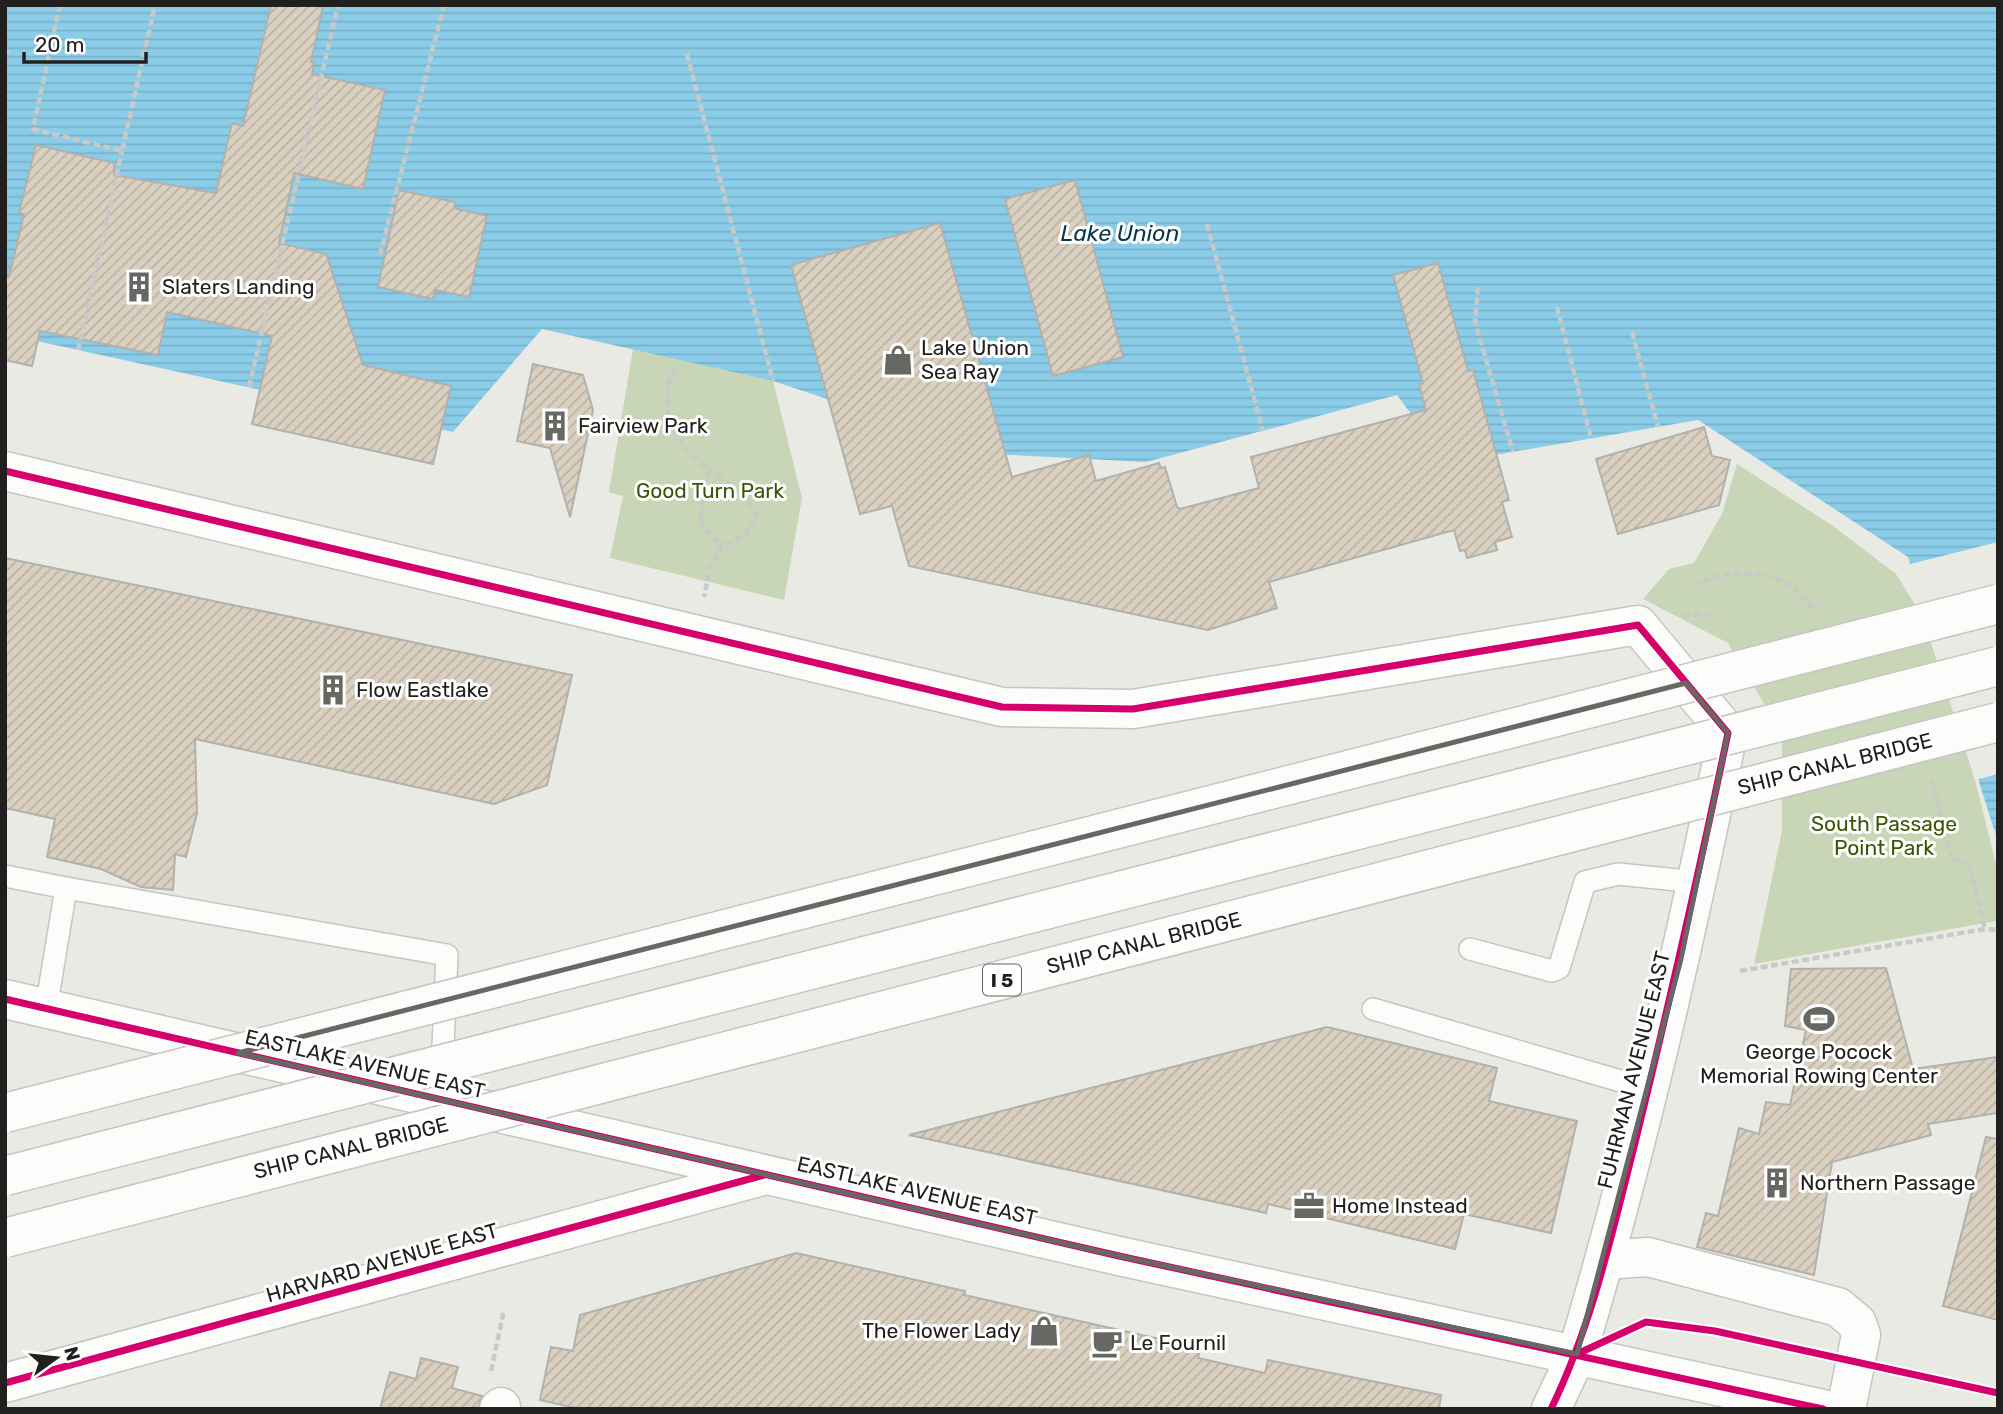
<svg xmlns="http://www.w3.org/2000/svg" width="2003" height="1414" viewBox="0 0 2003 1414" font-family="Rubik,sans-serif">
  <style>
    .green { fill: #c8d6b7 }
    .water { fill: url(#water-rules) }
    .pier { fill: #eaeae5 }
    .building { fill: url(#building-hatch); stroke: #b1b1ad; stroke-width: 2 }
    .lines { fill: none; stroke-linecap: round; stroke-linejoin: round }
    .lane-casing { stroke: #c5c5c1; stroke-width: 24 }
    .street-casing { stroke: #c5c5c1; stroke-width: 41 }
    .secondary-casing { stroke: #c5c5c1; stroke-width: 41 }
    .path { stroke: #c9c9c7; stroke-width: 4.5; stroke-dasharray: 7 3.5; stroke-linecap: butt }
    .lane { stroke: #fcfcfb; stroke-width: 21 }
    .street { stroke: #fcfcfb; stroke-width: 38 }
    .secondary { stroke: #fcfcfb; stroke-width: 38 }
    .highway-bridge-casing { stroke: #c5c5c1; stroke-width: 41; stroke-linecap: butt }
    .highway-bridge { stroke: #fcfcfb; stroke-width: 38 }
    .cycleway-casing { stroke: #fff; stroke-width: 11 }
    .cycleway { stroke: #d6006c; stroke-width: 7 }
    .marked { fill: none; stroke: #676764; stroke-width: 5; stroke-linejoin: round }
    .labels { text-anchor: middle; stroke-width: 6; stroke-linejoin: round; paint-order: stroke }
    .shield { fill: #fff; stroke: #646362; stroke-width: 2 }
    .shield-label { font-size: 19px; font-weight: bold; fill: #21201e }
    .poi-label { font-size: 21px; fill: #21201e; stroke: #fff; text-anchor: start }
    .park-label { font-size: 21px; fill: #385704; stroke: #fff }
    .street-label { font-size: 21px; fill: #21201e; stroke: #fff }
    .water-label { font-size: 23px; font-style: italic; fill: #0a3747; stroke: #fff }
  </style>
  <defs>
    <pattern id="water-rules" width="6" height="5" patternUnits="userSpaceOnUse" patternTransform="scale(1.75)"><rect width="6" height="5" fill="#8bcde8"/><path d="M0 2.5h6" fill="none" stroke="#78b0c7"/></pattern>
    <pattern id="building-hatch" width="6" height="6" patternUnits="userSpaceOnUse" patternTransform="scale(1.75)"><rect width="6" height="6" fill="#dad0c0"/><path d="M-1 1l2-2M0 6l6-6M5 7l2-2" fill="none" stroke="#bbb2a5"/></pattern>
  </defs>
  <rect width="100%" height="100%" fill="#eaeae5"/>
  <g class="green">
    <path d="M633,349l140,32 29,117 -18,102 -174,-42 13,-62 -14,-4z"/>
    <path d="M1737,464l96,62 63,48 34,55 28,83 40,160 -2,49 -242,43 28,-133v-97l-54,-91 -85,-44 26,-30 25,-6 28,-49z"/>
  </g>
  <path class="water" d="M5,5h1993v837l-90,-285 -210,-137 -250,43 -51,-68 -251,67 -154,-8 -219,-73 -231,-52 -89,103 -448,-98z"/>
  <path class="pier" d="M1998,542v232l-23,6 -69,-215z"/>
  <g class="building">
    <path d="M271,5h52l-12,57 3,1 -2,11 73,16 -22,99 -69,-16 -15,70 47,11 37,111 88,21 -18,78 -181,-40 20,-88 -105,-24 -9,43 -118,-24 -8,35 -27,-6v-84l4,1 15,-63 -5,-1 17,-68 78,18v12l102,18 16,-70 11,3z"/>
    <path d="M1075,180l48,177 -70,19 -48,-177z"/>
    <path d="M399,190l56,12 -1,6 33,8 -18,81 -34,-7 -2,9 -55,-12z"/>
    <path d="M940,223l72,254 77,-22 7,26 63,-18 2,5 4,-1 12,40 3,2 79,-21 -8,-31 175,-47 -7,-26 4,-1 -30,-108 45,-12 30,108 5,-1 36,130 -7,2 10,35 -17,5 2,8 -30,8 -2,-8 -5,1 -6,-21 -185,52 8,26 -69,22 -299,-64 -17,-60 -32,8 -69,-249z"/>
    <path d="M533,364l50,11 10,35 -23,107 -20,-69 -33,-7z"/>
    <path d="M1704,427l8,29 18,4 -11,45 -101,29 -22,-75z"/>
    <path d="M5,558l567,117 -25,110 -53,19 -299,-65 2,74 -11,44 -11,-3 -2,36 -32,-3 -40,-18 -54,-12 8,-38 -50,-11z"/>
    <path d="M1886,968l27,101 85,-12v56l-70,11 3,11 -99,27 -18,113 -117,-28 9,-34 12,3 21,-88 20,6 7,-32 24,3 16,-75 -21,-4 6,-57z"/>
    <path d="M1327,1027l170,41 -8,33 88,20 -26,112 -87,-19 -9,35 -187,-45 -2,9 -357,-78z"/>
    <path d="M1986,1137l12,2v181l-55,-14z"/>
    <path d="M796,1253l169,38 -1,4 236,53 -2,10 67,15 3,-13 173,35 -2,14h-859l-40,-9 11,-53 22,4 7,-36z"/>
    <path d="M421,1358l37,9 -6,21 30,8 -4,13h-98l10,-37 26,7z"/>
  </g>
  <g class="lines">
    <g class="lane-casing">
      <g id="lane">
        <path d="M5,876l61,12"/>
        <path d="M1470,949l82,22 7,-3 26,-86 33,-8 79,8"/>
        <path d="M46,1009l20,-121 381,67 -5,115"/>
        <path d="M1373,1009l275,80"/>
      </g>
    </g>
    <g class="street-casing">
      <g id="street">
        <path d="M5,471l997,236 131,2 505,-84 90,108c-43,209 -90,417 -151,621"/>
        <path d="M1605,1260l43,-3 190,50 19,16 4,12 -15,74"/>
        <path d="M499,1409l2,-2"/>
      </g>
    </g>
    <g class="secondary-casing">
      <g id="secondary">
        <path d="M5,999l1114,257 704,153"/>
        <path d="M5,1383l757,-207"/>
        <path d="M1551,1409l26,-55"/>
      </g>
    </g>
    <g class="path">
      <path d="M60,5l-27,124 89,22 33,-146"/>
      <path d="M5,52l5,1"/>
      <path d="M687,54l86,327"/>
      <path d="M1207,224l56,207"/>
      <path d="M380,255l64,-250"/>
      <path d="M1478,287l-3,35 38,130"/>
      <path d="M1557,307l34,131"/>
      <path d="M1632,332l26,95"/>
      <path d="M78,350l44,-199"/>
      <path d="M675,369c-9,14 -9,25 -7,41 10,58 65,62 88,104 -4,20 -16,25 -34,31l-12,22 -6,30"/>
      <path d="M249,387l89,-382"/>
      <path d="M710,471l-8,17 -1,37 21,20"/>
      <path d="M1694,586c23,-16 74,-18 97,0 9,7 16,17 24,24"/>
      <path d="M1683,616l21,-2 12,4"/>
      <path d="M1932,780l20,79 17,4 16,66"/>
      <path d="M1740,971l245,-42 13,1"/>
      <path d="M491,1371l13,-61"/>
    </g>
    <use href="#lane" class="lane"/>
    <use href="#street" class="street"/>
    <use href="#secondary" class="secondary"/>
    <g class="highway-bridge-casing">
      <g id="highway-bridge">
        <path d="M5,1113l1993,-509"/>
        <path d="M5,1176l1993,-510"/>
        <path d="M5,1238l1993,-516"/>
      </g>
    </g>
    <use href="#highway-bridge" class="highway-bridge"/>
    <g class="cycleway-casing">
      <g id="cycleway">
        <path d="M5,471l997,236 131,2 505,-84 90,108c-29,139 -60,276 -94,414 -23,90 -42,178 -83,262"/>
        <path d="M5,999l1114,257 704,153"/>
        <path d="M1577,1354l69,-32 69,9 283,62"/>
        <path d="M5,1383l759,-208"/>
      </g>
    </g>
    <use href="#cycleway" class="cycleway"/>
  </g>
  <path class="marked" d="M1686,683l42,50 -47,226 -104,395 -458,-98 -881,-203z"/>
  <defs>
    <g id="building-bare" transform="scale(2.415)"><path d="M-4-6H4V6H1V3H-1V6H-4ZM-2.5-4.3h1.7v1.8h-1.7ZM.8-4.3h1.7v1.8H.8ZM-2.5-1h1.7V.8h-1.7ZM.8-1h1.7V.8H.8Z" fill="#676764" stroke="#fff" stroke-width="2.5" paint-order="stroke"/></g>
    <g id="shop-bare" transform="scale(2.415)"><path d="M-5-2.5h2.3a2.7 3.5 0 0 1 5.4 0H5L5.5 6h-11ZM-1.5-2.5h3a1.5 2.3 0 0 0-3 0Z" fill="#676764" stroke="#fff" stroke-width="2.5" paint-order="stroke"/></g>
    <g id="stadium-bare" transform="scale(2.415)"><path d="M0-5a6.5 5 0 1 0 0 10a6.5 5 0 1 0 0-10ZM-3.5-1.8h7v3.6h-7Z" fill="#676764" stroke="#fff" stroke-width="2.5" paint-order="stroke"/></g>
    <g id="office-bare" transform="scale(2.415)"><path d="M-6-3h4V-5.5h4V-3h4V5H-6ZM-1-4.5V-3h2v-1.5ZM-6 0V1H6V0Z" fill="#676764" stroke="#fff" stroke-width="2.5" paint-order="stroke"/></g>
    <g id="cafe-bare" transform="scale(2.415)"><path d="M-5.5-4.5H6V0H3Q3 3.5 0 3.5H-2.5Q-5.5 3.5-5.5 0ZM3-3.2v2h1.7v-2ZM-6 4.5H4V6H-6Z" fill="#676764" stroke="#fff" stroke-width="2.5" paint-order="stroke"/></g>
  </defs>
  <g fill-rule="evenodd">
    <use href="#building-bare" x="139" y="287"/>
    <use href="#shop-bare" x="898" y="360"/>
    <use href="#building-bare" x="555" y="426"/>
    <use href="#building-bare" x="333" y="690"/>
    <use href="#stadium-bare" x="1819" y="1019"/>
    <use href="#building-bare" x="1777" y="1183"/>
    <use href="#office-bare" x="1309" y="1206"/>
    <use href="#shop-bare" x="1044" y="1331"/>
    <use href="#cafe-bare" x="1107" y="1343"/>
  </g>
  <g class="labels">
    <rect class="shield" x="983" y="964.5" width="38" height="31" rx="5"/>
    <g class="shield-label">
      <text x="1002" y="987">I 5</text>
    </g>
    <g class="poi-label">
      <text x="162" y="294">Slaters Landing</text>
      <text x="921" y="355">Lake Union<tspan x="921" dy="24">Sea Ray</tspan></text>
      <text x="578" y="433">Fairview Park</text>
      <text x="356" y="697">Flow Eastlake</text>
      <text x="1819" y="1059" text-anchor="middle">George Pocock<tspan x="1819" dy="24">Memorial Rowing Center</tspan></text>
      <text x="1800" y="1190">Northern Passage</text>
      <text x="1332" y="1213">Home Instead</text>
      <text x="1021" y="1338" text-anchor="end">The Flower Lady</text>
      <text x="1130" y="1350">Le Fournil</text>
    </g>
    <g class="park-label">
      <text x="710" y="498">Good Turn Park</text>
      <text x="1884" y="831">South Passage<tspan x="1884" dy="24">Point Park</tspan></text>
    </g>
    <g class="street-label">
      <text transform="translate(1835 764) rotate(-14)" y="7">SHIP CANAL BRIDGE</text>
      <text transform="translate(1144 943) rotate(-14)" y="7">SHIP CANAL BRIDGE</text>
      <text transform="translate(365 1064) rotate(13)" y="7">EASTLAKE AVENUE EAST</text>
      <text transform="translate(1634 1070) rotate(-76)" y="7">FUHRMAN AVENUE EAST</text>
      <text transform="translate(351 1148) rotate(-14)" y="7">SHIP CANAL BRIDGE</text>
      <text transform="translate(917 1191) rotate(13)" y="7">EASTLAKE AVENUE EAST</text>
      <text transform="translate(382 1263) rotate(-16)" y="7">HARVARD AVENUE EAST</text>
    </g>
    <g class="water-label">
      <text x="1120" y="241">Lake Union</text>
    </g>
  </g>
  <rect width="2003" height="1414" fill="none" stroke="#21201e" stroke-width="14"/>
  <g transform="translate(56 1358) rotate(75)" stroke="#ffffff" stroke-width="5" paint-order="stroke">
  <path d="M0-5L12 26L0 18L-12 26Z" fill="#21201e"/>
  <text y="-10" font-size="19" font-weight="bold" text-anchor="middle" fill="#21201e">N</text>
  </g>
  <path d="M24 52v10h122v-10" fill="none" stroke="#21201e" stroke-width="3.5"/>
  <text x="35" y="52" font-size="21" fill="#21201e" stroke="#ffffff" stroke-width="5" paint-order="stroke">20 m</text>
</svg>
